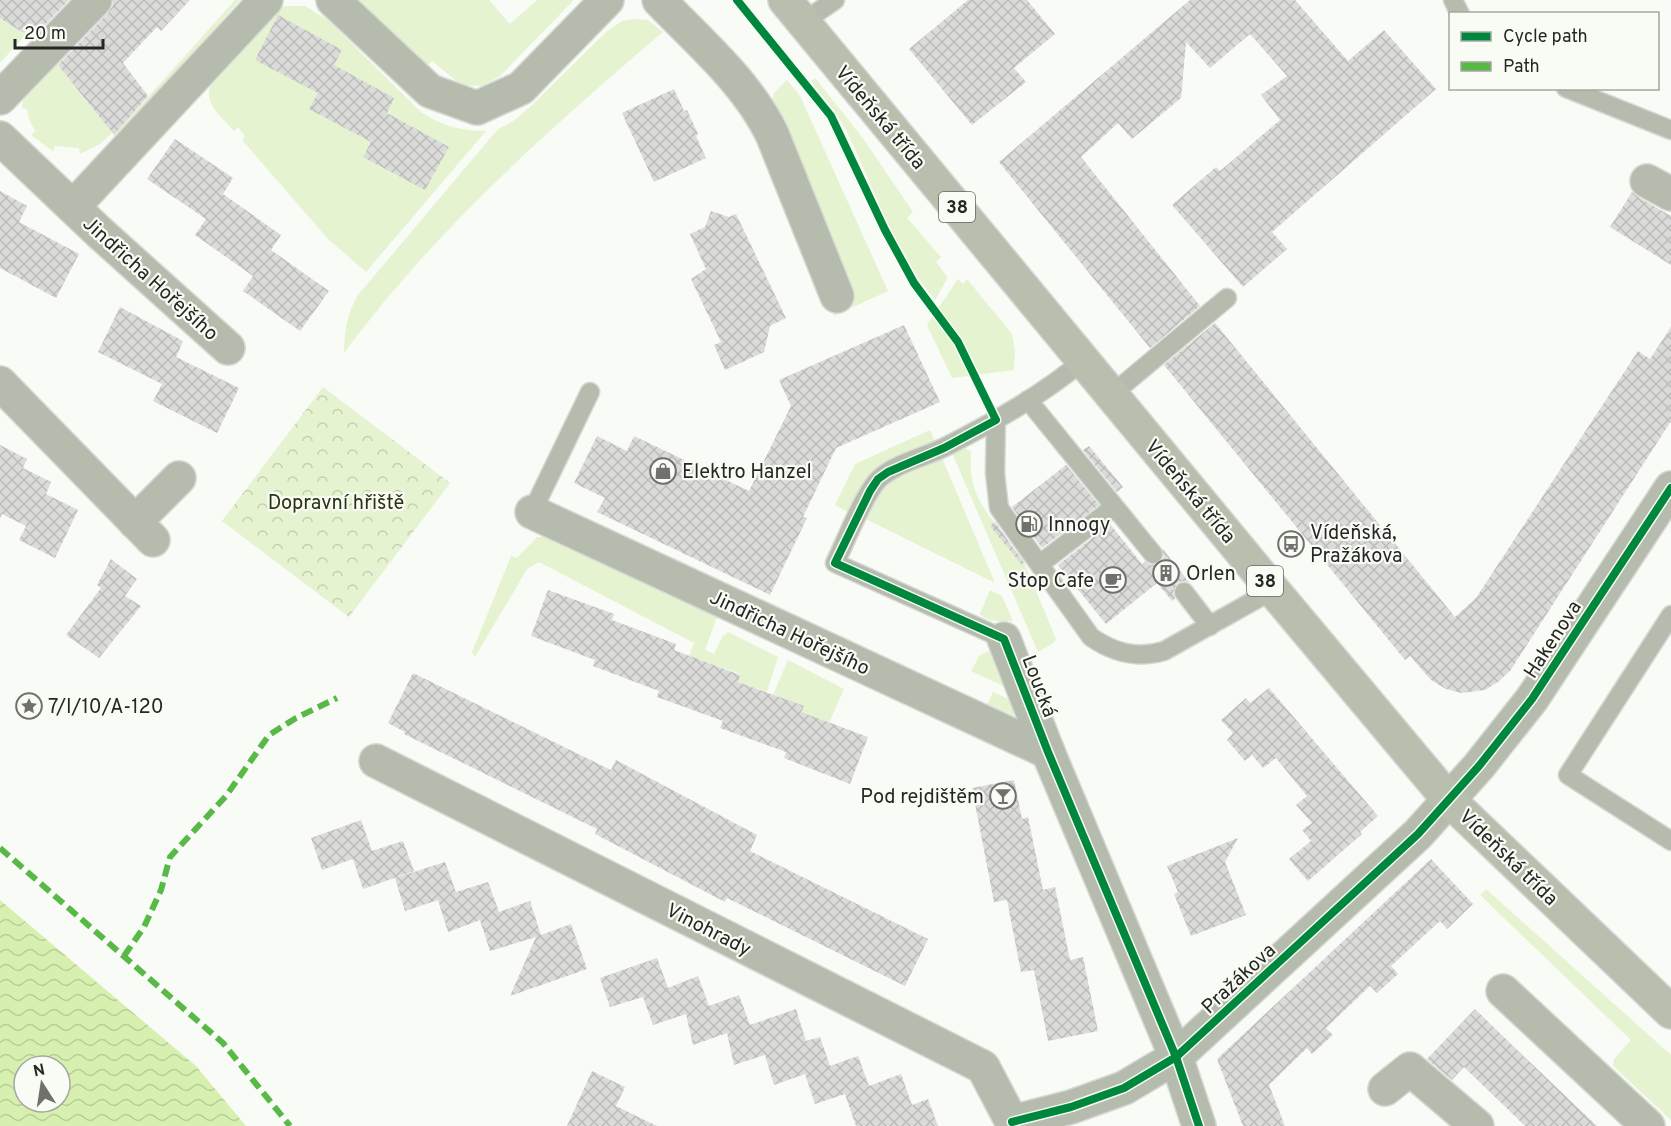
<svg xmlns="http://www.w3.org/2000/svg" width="1671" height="1126" viewBox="0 0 1671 1126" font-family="Overpass,sans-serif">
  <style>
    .grass { fill: #e5f3d0 }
    .park { fill: url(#park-crowns) }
    .water { fill: url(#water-waves); fill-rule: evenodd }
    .building { fill: url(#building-cross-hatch) }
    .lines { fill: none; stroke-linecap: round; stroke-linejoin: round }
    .lane-casing { stroke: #d7d8d5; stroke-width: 21 }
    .street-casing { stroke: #d7d8d5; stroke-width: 36 }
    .primary-casing { stroke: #d7d8d5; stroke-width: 36 }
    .lane { stroke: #b6bcad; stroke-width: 18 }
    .street { stroke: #b6bcad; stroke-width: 33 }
    .primary { stroke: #b8bfaf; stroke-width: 33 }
    .quiet { stroke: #58b947; stroke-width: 6; stroke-dasharray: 12 6; stroke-linecap: butt }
    .cycleway-casing { stroke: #f9fcf5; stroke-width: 11 }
    .cycleway { stroke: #00873e; stroke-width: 8 }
    .labels { text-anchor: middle; stroke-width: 4.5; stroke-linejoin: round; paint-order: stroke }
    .shield { fill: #f9fcf5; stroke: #656763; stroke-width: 1.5 }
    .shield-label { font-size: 18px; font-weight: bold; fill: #262725 }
    .street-label { font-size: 20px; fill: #262725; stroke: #f9fcf5 }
    .poi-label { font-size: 20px; fill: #262725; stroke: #f9fcf5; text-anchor: start }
    .park-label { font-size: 20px; fill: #27340f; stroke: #f9fcf5 }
  </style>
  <defs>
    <pattern id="park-crowns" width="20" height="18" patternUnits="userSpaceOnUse" patternTransform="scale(1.5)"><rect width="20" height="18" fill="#e5f3d0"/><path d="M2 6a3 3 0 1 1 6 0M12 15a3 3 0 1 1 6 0" fill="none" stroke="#c4d0b2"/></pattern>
    <pattern id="water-waves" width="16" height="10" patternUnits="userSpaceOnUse" patternTransform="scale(1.5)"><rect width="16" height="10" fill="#d7f0b0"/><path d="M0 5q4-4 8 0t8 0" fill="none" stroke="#b8ce97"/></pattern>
    <pattern id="building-cross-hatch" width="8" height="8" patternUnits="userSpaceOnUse" patternTransform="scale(1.5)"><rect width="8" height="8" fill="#dbdbda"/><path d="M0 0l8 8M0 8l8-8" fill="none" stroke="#bcbcbb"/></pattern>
  </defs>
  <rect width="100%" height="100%" fill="#f9fbf6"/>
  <g class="grass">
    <path d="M235,0h5l-124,139 -3,-3z"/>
    <path d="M358,0h131l21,24 27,-24h37l-74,76 -17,10 -22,-1 -29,-24 -6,6z"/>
    <path d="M285,6h20l23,14 94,93c22,13 39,18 64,18l-120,141 -38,-33 -86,-99 3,-4 -7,-9 -4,4c-11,-13 -30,-27 -24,-44l65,-74z"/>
    <path d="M0,18l29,13 -29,32z"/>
    <path d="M635,19l13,1 15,12c-115,98 -229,199 -319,321 1,-23 2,-37 14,-58l140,-166 17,-9 17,-15 74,-73 16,-11z"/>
    <path d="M58,56v9l54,68 -12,11 -20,10 -1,-6 -24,-2 -2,5 -22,-16 4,-4 -6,-12 -2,-10 -5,-1 2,-14z"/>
    <path d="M815,78l47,59 51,75 -6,6 34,39 -5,5 10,13 1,4 -12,21c-42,-50 -61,-113 -89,-170 -9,-18 -23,-33 -35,-49z"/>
    <path d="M787,80l13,16 88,195 -54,25 -63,-211 3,-12z"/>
    <path d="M958,279l5,5 4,-5 45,55 3,17 -1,19 -62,8 -25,-53z"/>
    <path d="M930,430l5,12 -63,32 -8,9 -16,29 -13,-7 20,-41z"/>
    <path d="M965,448l6,4c-2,34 5,47 26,74l-4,3 18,23 5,-2 6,7 34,82 -4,5 -14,8 -86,-199z"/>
    <path d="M942,458l53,125 -129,-64 10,-22 16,-16z"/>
    <path d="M537,537h14l166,80 -12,33 9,4 8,-17 6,-5 50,25 -11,35 -29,-10 2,-8 -51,-18 5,-13 -155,-81 -12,7 -52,88 -3,-5 39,-96 6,2z"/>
    <path d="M990,590l12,6 11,25c-12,0 -25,2 -33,-7z"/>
    <path d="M988,651l5,4 14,33 -36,-17 9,-16z"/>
    <path d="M788,660l56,29 -15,34 -28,-10 -28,-18z"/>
    <path d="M993,692l20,9 1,12 -2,6 -27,-10z"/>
    <path d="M1486,889l185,166v65l-58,-54 1,-7 17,-19 -151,-145z"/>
  </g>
  <path class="park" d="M323,387l127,96 -101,134 -127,-96z"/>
  <path class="water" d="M0,900l196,166 50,60h-246zM24,1066h36v36h-36z"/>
  <g class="building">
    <path d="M0,0h69l-30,31 -17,1 -22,-14z"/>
    <path d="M113,0h77l-29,31 -4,-4 -34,36 25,33 -34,39 -56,-70 50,-52 5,-8z"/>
    <path d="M968,0h59l28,34 -41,34 12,14 -54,43 -63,-76z"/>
    <path d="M1190,0h105l53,61 36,-31 52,59 -164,143 15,17 -44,38 -71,-82 44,-38 4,4 60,-51 -19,-25 26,-19 -37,-42 -40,34 -24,-26 -5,56 -49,41 -14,-16 -37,34 119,149 -50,42 -151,-186z"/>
    <path d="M278,15l64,35 -8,15 60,33 -7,15 62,34 -24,43 -62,-33 8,-15 -62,-33 9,-16 -63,-33z"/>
    <path d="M674,89l10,22 3,-1 11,24 -2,2 10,22 -52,24 -32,-69z"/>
    <path d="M175,139l58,39 -10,16 58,41 -10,15 58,41 -29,40 -57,-40 10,-15 -58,-41 11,-16 -59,-40z"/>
    <path d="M0,191l27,15 -8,16 60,32 -23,44 -56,-30z"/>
    <path d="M1632,192l6,5 33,19v49l-61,-38z"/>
    <path d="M711,211l18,6 7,-3 50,104 -16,8 -6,26 -39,18 -11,-25 7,-3 -30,-63 15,-10 -16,-35 15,-7z"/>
    <path d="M120,307l63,34 -7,16 63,31 -22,45 -64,-32 9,-17 -64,-32z"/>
    <path d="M1215,323l240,294 21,-19 162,-247 12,8 21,-32v94l-161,250 -12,11 -13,8 -24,3 -15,-4 -15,-9 -21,-24 -5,4 -241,-295z"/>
    <path d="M904,325l36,77 -104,46 -33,69 4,1 -37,77 -173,-83 8,-14 -31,-15 23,-47 30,15 7,-15 115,55 42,-85 -12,-26z"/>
    <path d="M0,445l27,14 -4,9 28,14 -5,12 32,16 -23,48 -36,-18 7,-14 -24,-12 -2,4z"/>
    <path d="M1089,446l34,41 -6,5 -34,-42z"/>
    <path d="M1066,465l33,40 -57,43 -30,-41z"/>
    <path d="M995,522l29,41 -2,2 -32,-39z"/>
    <path d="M1110,524l32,40 3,-3 5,4 10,-2 4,-6 -2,-9 27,34 -6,-1 -6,2 -4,10 2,6 -3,2 -15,-18 -51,41 -48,-59z"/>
    <path d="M111,559l26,20 -12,17 16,10 -42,52 -33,-23 35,-47 -4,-3z"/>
    <path d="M548,590l66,24 -2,6 64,24 -2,6 66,25 -2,7 66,24 -3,6 67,25 -18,47 -66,-26 2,-6 -66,-24 3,-7 -66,-24 2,-6 -66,-25 2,-6 -64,-24z"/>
    <path d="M413,673l198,97 5,-10 141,75 -7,16 178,88 -23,47 -178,-88 -2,4 -130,-68 2,-5 -193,-95 1,-2 -17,-9z"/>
    <path d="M1269,688l109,128 -18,16 2,2 -54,47 -19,-22 22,-18 -9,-11 10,-7 -16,-18 11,-9 -31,-38 -13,10 -11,-13 -7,6 -18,-21 6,-7 -12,-13 25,-22 4,5z"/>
    <path d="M1014,780l8,39 6,-2 15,73 12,-3 15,73 13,-3 15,74 -50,10 -14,-71 -13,2 -14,-72 -13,2 -22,-114z"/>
    <path d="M361,820l11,31 31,-10 11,30 -51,18 -10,-30 -31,11 -11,-32z"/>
    <path d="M1238,838l-13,24 21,53 -55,21 -17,-42 4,-2 -11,-26z"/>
    <path d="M1431,859l42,45 -26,25 -7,-8 -49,45 7,8 -21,19 -7,-7 -44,42 7,7 -21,19 -5,-6 -38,37 16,41h-42l-26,-67z"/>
    <path d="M445,862l11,30 32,-10 11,30 31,-11 11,34 30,-11 16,45 -77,27 26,-59 -46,14 -10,-31 -32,12 -10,-32 -33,11 -10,-33z"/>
    <path d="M657,958l11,30 30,-12 11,30 30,-11 11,30 46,-16 10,32 14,-4 10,29 28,-10 11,30 32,-12 11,31 16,-6 10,27h-82l-11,-32 -30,10 -10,-30 -31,11 -9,-30 -31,10 -7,-32 -34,12 -7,-31 -33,11 -10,-28 -33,10 -10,-29z"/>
    <path d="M1475,1009l39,38 83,79h-72l-61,-59 -12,13 -25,-21z"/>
    <path d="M592,1071l33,16 -9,19 41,20h-90z"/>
  </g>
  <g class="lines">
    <g class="lane-casing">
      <g id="lane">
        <path d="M1453,0l7,14"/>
        <path d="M803,22l32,-22"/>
        <path d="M1566,88l105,42"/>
        <path d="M1111,395l116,-97"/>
        <path d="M1028,400l125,154"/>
        <path d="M996,420l-1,53 4,35 92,129c23,16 46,22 73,14l109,-61"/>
        <path d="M532,512l58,-120"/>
        <path d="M1040,564l74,-57"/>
        <path d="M1184,592l26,34"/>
        <path d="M1671,615l-103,160 103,66"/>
        <path d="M1004,639l-169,-76c10,-20 30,-72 45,-85 17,-15 45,-21 65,-31 49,-25 97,-52 139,-87"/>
      </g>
    </g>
    <g class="street-casing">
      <g id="street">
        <path d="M333,0l97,91 47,17 44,-20 86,-88"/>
        <path d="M659,0c40,42 87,81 113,134l65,162"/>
        <path d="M0,98l95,-98"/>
        <path d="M0,138l99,94 129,116"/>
        <path d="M1647,181l24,13"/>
        <path d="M73,207l193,-207"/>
        <path d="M0,383l153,157"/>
        <path d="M532,512l516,240"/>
        <path d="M135,522l44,-44"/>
        <path d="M1004,639l44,113 128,305 23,69"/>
        <path d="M376,761l607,306 31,59"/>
        <path d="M1503,991l145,135"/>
        <path d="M1385,1089l25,-20 67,57"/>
        <path d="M1012,1122l59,-15 53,-19 52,-31 242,-223 61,-68 53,-67 139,-211"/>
      </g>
    </g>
    <g class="primary-casing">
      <path id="primary" d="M785,0l488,590 176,210 222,212"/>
    </g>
    <use href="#lane" class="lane"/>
    <use href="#street" class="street"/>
    <use href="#primary" class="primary"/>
    <g class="quiet">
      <path d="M0,848l223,195 67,83"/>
      <path d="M124,956l20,-29 17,-37 9,-33 56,-61 43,-61 27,-17 41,-20"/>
    </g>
    <g class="cycleway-casing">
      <g id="cycleway">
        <path d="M737,0l94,116 54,114 29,53 44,59 38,78 -52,28 -56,24 -10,7 -8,12 -35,72 169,76 44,113 128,305 23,69"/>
        <path d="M1012,1122l59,-15 53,-19 52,-31 242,-223 61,-68 53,-67 139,-211"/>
      </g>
    </g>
    <use href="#cycleway" class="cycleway"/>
  </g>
  <defs>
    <g id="shop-ring" transform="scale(1.35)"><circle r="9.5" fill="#f9fcf5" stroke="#70716e" stroke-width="1.5"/><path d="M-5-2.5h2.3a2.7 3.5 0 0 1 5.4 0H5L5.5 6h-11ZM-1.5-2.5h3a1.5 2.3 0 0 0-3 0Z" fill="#70716e"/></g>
    <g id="fuel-ring" transform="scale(1.35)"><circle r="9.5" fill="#f9fcf5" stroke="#70716e" stroke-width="1.5"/><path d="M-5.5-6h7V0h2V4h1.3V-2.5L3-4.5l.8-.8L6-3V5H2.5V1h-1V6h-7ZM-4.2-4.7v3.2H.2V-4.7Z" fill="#70716e"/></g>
    <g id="bus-ring" transform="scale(1.35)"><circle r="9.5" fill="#f9fcf5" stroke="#70716e" stroke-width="1.5"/><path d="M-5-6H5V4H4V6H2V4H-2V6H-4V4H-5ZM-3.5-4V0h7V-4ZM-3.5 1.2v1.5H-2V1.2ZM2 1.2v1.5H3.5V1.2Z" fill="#70716e"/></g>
    <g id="building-ring" transform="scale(1.35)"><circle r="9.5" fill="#f9fcf5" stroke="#70716e" stroke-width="1.5"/><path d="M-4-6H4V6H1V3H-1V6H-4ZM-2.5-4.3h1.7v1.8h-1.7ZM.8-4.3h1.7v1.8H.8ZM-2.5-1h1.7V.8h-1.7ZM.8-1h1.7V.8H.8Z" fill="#70716e"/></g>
    <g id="cafe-ring" transform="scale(1.35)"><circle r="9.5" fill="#f9fcf5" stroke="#70716e" stroke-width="1.5"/><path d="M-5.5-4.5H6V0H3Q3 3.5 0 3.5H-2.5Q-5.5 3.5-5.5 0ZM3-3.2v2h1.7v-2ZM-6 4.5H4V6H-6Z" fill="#70716e"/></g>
    <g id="sight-ring" transform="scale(1.35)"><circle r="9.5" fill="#f9fcf5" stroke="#70716e" stroke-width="1.5"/><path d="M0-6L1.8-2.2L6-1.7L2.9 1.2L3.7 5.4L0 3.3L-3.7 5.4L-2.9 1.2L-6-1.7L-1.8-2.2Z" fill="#70716e"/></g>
    <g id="bar-ring" transform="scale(1.35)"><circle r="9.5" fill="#f9fcf5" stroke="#70716e" stroke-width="1.5"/><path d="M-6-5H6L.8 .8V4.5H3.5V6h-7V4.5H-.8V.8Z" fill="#70716e"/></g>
  </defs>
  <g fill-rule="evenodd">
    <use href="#shop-ring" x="663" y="471"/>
    <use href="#fuel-ring" x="1029" y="524"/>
    <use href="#bus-ring" x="1291" y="544"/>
    <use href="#building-ring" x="1166" y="573"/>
    <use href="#cafe-ring" x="1113" y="580"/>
    <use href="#sight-ring" x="29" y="706"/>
    <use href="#bar-ring" x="1003" y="796"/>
  </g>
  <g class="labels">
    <g class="shield">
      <rect x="939" y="192" width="36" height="30" rx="4.5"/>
      <rect x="1247" y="566" width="36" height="30" rx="4.5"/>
    </g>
    <g class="shield-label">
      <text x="957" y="213">38</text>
      <text x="1265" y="587">38</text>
    </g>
    <g class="street-label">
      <text transform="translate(881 117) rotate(50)" y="7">Vídeňská třída</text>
      <text transform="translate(151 278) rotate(42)" y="7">Jindřicha Hořejšího</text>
      <text transform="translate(1191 491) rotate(50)" y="7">Vídeňská třída</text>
      <text transform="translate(790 632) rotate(25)" y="7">Jindřicha Hořejšího</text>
      <text transform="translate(1552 639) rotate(-57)" y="7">Hakenova</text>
      <text transform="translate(1040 686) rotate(69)" y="7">Loucká</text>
      <text transform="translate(1509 857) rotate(44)" y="7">Vídeňská třída</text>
      <text transform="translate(709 929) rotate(27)" y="7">Vinohrady</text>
      <text transform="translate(1238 978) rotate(-43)" y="7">Pražákova</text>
    </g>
    <g class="poi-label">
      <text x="682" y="478">Elektro Hanzel</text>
      <text x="1048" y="531">Innogy</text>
      <text x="1310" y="539">Vídeňská,<tspan x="1310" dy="23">Pražákova</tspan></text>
      <text x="1186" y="580">Orlen</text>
      <text x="1094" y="587" text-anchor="end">Stop Cafe</text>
      <text x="48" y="713">7/I/10/A-120</text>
      <text x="984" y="803" text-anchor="end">Pod rejdištěm</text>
    </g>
    <g class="park-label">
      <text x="336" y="509">Dopravní hřiště</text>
    </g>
  </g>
  <rect x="1449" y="12" width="210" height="78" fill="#f9fcf5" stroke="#a5a7a2" stroke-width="1.5"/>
  <rect x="1461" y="32" width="30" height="9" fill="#00873e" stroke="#a5a7a2" stroke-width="1.5"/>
  <text x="1503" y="42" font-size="18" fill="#262725">Cycle path</text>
  <rect x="1461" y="62" width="30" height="9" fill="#58b947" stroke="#a5a7a2" stroke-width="1.5"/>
  <text x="1503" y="72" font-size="18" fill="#262725">Path</text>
  <g transform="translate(42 1084) rotate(348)"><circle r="28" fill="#f9fcf5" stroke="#a5a7a2" stroke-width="1.5"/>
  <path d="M0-4.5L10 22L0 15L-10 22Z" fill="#70716e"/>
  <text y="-9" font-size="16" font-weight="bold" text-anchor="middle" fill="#262725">N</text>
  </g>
  <path d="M15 39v9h88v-9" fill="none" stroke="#262725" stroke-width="3"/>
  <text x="24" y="39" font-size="18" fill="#262725" stroke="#f9fcf5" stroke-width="4.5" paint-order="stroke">20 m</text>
</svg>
